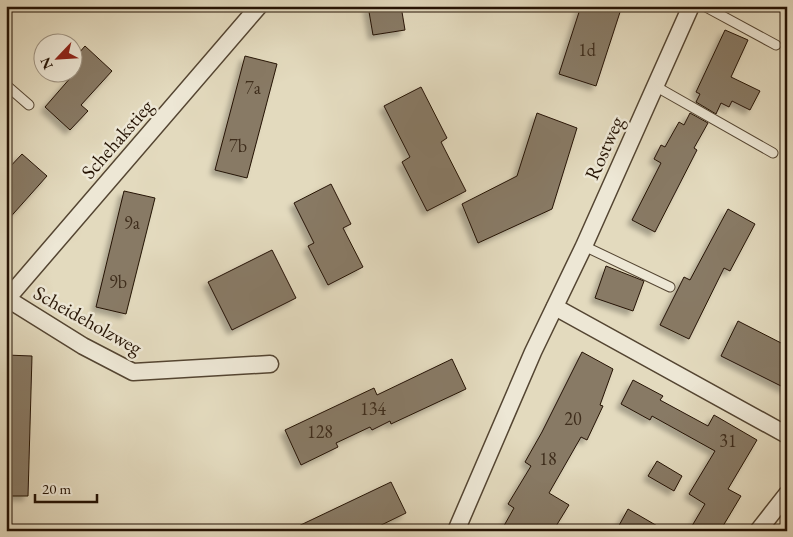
<svg xmlns="http://www.w3.org/2000/svg" width="793" height="537" viewBox="0 0 793 537" font-family="'EB Garamond',serif">
  <style>
    .building { fill: #887a65; stroke: #251304; filter: url(#shadow) }
    .lines { fill: none; stroke-linecap: round; stroke-linejoin: round }
    .lane-casing { stroke: #544532; stroke-width: 11 }
    .street-casing { stroke: #544532; stroke-width: 19 }
    .lane { stroke: #ede7d5; stroke-width: 9 }
    .street { stroke: #ede7d5; stroke-width: 16 }
    .labels { text-anchor: middle; stroke-width: 5; stroke-linejoin: round; paint-order: stroke }
    .number-label { font-size: 18px; fill: #3e2d1c }
    .street-label { font-size: 20px; fill: #251304; stroke: #ede7d5 }
  </style>
  <defs>
    <filter id="shadow"><feDropShadow dx="-4.5" dy="4.5" stdDeviation="2.5" flood-color="#0004"/></filter>
  </defs>
  <rect width="100%" height="100%" fill="#e3dabe"/>
  <filter id="stains"><feTurbulence type="fractalNoise" baseFrequency=".004" numOctaves="4"/><feColorMatrix values="0 0 0 0 .2 0 0 0 0 .09 0 0 0 0 .02 0 0 0 .5 -.17"/></filter>
  <radialGradient id="worn" r=".72"><stop offset=".6" stop-color="#630" stop-opacity="0"/><stop offset="1" stop-color="#630" stop-opacity=".3"/></radialGradient>
  <g class="building">
    <path d="M368,6h33l4,24 -32,5z"/>
    <path d="M581,6h41l-26,80 -37,-12z"/>
    <path d="M725,30l23,10 -17,37 29,14 -10,19 -18,-9 -3,6 -8,-4 -5,11 -20,-12 4,-8 -4,-2z"/>
    <path d="M85,46l27,25 -31,34 7,6 -18,19 -25,-23 27,-31v-15z"/>
    <path d="M245,56l32,8 -30,114 -32,-8z"/>
    <path d="M421,87l26,51 -6,4 25,49 -39,20 -25,-49 8,-5 -26,-51z"/>
    <path d="M537,113l40,15 -25,81 -74,34 -16,-39 55,-28z"/>
    <path d="M690,113l18,10 -14,25 3,2 -42,82 -23,-12 29,-57 -7,-4 7,-14 4,2 14,-25 5,3z"/>
    <path d="M22,154l25,22 -41,46v-51z"/>
    <path d="M331,184l20,40 -8,4 20,39 -35,18 -20,-39 6,-3 -20,-40z"/>
    <path d="M124,191l31,7 -29,116 -30,-7z"/>
    <path d="M728,209l27,15 -25,47 -6,-3 -35,71 -29,-14 24,-48 6,3z"/>
    <path d="M272,250l24,48 -64,32 -24,-48z"/>
    <path d="M606,266l38,15 -11,30 -38,-13z"/>
    <path d="M738,321l49,25v43l-66,-33z"/>
    <path d="M582,352l31,17 -13,36 3,1 -16,34 -6,-3 -32,56 20,12 -16,26h-52l13,-23 -6,-4 23,-38 -6,-4 17,-30z"/>
    <path d="M6,355l26,1 -4,140h-22z"/>
    <path d="M452,359l14,30 -75,35 -1,-3 -18,9 -2,-3 -34,16 2,4 -37,18 -16,-35 89,-42 3,7z"/>
    <path d="M633,380l30,16 -3,4 48,26 6,-11 43,25 -29,49 13,7 -21,35h-31l16,-27 -16,-10 26,-43 -63,-35 -2,4 -29,-16z"/>
    <path d="M657,461l25,15 -8,15 -26,-15z"/>
    <path d="M391,482l15,31 -37,18h-81z"/>
    <path d="M628,509l38,22h-50z"/>
  </g>
  <g class="lines">
    <g class="lane-casing">
      <g id="lane">
        <path d="M704,6l72,39"/>
        <path d="M6,85l23,20"/>
        <path d="M655,86l118,67"/>
        <path d="M584,246l86,41"/>
      </g>
    </g>
    <g class="street-casing">
      <g id="street">
        <path d="M6,298l77,48 50,26 137,-8"/>
        <path d="M6,300l253,-294"/>
        <path d="M555,307l232,128"/>
        <path d="M456,531l77,-179 51,-106 107,-240"/>
        <path d="M758,531l29,-37"/>
      </g>
    </g>
    <use href="#lane" class="lane"/>
    <use href="#street" class="street"/>
  </g>
  <g class="labels">
    <g class="number-label">
      <text x="587" y="56">1d</text>
      <text x="253" y="94">7a</text>
      <text x="238" y="152">7b</text>
      <text x="132" y="229">9a</text>
      <text x="118" y="288">9b</text>
      <text x="373" y="415">134</text>
      <text x="573" y="425">20</text>
      <text x="320" y="438">128</text>
      <text x="728" y="447">31</text>
      <text x="548" y="465">18</text>
    </g>
    <g class="street-label">
      <text transform="translate(117 139) rotate(-49)" y="7">Schehakstieg</text>
      <text transform="translate(604 148) rotate(-66)" y="7">Rostweg</text>
      <text transform="translate(88 320) rotate(29)" y="7">Scheideholzweg</text>
    </g>
  </g>
  <rect width="793" height="537" fill="none" stroke="#e3dabe" stroke-width="25"/>
  <rect x="8" y="8" width="778" height="522" fill="none" stroke="#251304" stroke-width="2.5"/>
  <rect x="12" y="12" width="768" height="512" fill="none" stroke="#251304"/>
  <g transform="translate(58 58) rotate(245)"><circle r="24" fill="#ede7d5" stroke="#9d9281"/>
  <path d="M0-4L9 19L0 12L-9 19Z" fill="#8f2418"/>
  <text y="-8" font-size="14" font-weight="bold" text-anchor="middle" fill="#251304">N</text>
  </g>
  <path d="M35 494v8h62v-8" fill="none" stroke="#251304" stroke-width="2.5"/>
  <text x="42" y="494" font-size="15" fill="#251304" stroke="#ede7d5" stroke-width="4" paint-order="stroke">20 m</text>
  <rect width="100%" height="100%" filter="url(#stains)"/>
  <rect width="100%" height="100%" fill="url(#worn)"/>
</svg>
